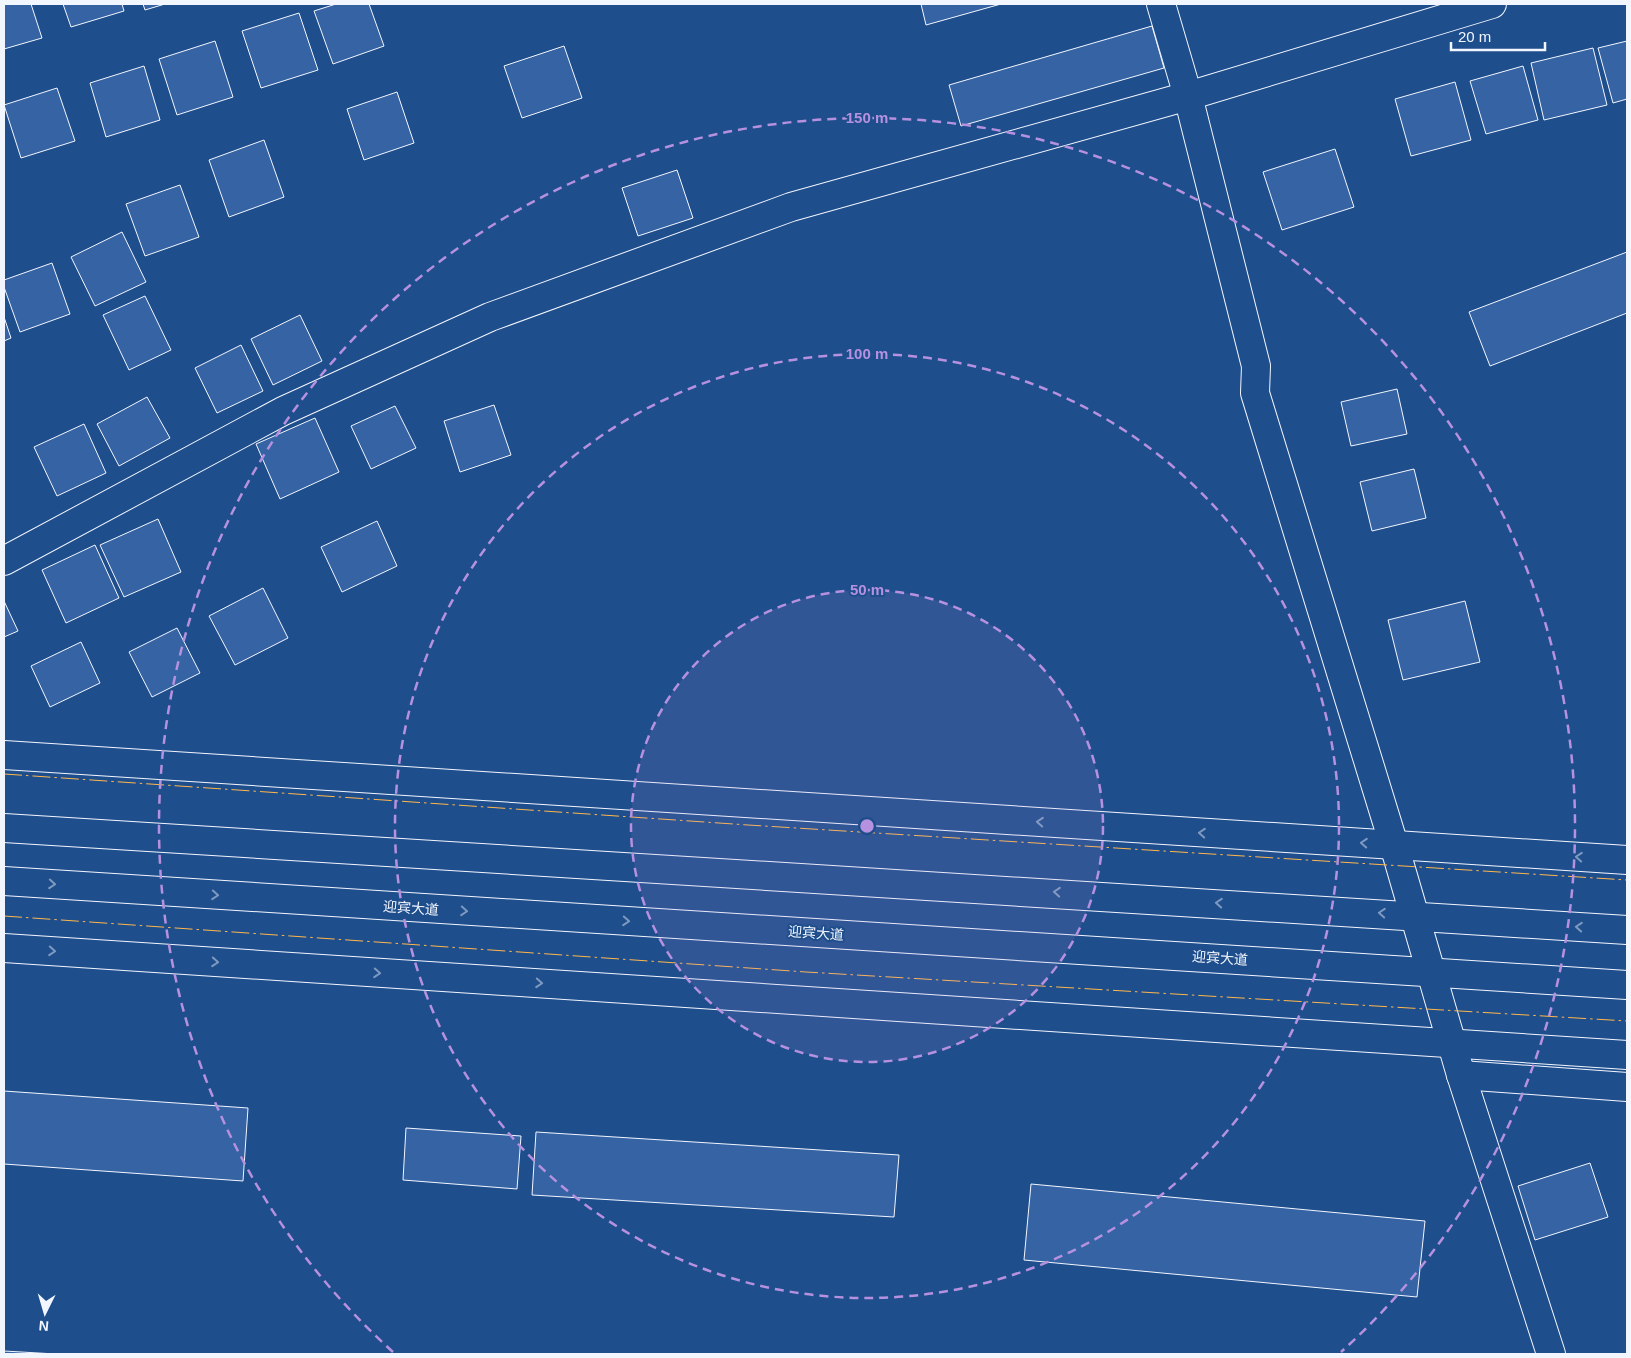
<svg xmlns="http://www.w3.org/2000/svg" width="1631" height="1358" viewBox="0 0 1631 1358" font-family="Arial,'Noto Sans SC',sans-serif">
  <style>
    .building { fill: #3563a3; stroke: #f2f6ff }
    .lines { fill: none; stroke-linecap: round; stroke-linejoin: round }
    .street-casing { stroke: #f2f6ff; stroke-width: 30 }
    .primary-casing { stroke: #f2f6ff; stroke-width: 30 }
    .street { stroke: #1f4e8c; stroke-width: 28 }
    .primary { stroke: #1f4e8c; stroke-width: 28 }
    .power { stroke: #ffb74d; stroke-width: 1; stroke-dasharray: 18 4 2.5 4; stroke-linecap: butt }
    .oneway { stroke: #7e9ac0 }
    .ring { fill: none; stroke: #b691df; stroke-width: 2.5; stroke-dasharray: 9 6 }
    .labels { text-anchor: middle; stroke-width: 4; stroke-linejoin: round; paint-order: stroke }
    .street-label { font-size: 14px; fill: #f2f6ff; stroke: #1f4e8c }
    .centre { fill: #b691df; stroke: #1f4e8c; stroke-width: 2.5 }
    .ring-label { font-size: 15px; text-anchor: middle; font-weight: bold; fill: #b691df; stroke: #1f4e8c; stroke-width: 4; stroke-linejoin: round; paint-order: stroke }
  </style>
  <rect width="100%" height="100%" fill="#1f4e8c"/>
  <g class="building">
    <path d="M4,4h27l11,34 -38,11z"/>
    <path d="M63,4h59l2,7 -53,16z"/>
    <path d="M143,4h22l-20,6z"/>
    <path d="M336,4h33l15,42 -51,18 -19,-53z"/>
    <path d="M921,4h80l-75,21z"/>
    <path d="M299,13l19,57 -57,18 -19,-57z"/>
    <path d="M1152,26l12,42 -203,58 -12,-41z"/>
    <path d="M215,41l18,56 -56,18 -18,-56z"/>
    <path d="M1627,41v58l-14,4 -15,-55z"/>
    <path d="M564,46l18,52 -60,20 -18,-52z"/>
    <path d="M1593,48l14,57 -63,15 -13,-57z"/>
    <path d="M144,66l16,54 -54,17 -16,-54z"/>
    <path d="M1523,66l15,54 -52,14 -16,-53z"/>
    <path d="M1455,82l16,58 -60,16 -16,-57z"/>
    <path d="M57,88l18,53 -54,17 -17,-53z"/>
    <path d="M397,92l17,51 -50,17 -17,-51z"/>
    <path d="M264,140l20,57 -55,20 -20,-57z"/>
    <path d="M1335,149l19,58 -72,23 -19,-58z"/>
    <path d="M677,170l16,48 -55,18 -16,-48z"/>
    <path d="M180,185l19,52 -54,19 -19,-52z"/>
    <path d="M122,232l24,50 -51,24 -24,-49z"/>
    <path d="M1627,252v61l-137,53 -21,-54z"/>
    <path d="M52,263l18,51 -50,18 -16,-45v-7z"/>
    <path d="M145,296l26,54 -42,20 -26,-55z"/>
    <path d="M300,315l22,46 -49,24 -22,-46z"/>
    <path d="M4,317l7,21 -7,3z"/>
    <path d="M241,345l22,46 -46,22 -22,-45z"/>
    <path d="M1397,389l10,45 -56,12 -10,-44z"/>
    <path d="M147,397l23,41 -51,28 -22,-42z"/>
    <path d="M494,405l17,50 -51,17 -16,-51z"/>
    <path d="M395,406l21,42 -45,21 -20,-43z"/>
    <path d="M315,418l24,54 -59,27 -24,-55z"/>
    <path d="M84,424l22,49 -49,23 -23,-49z"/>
    <path d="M1414,469l12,49 -54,13 -12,-49z"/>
    <path d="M158,519l23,53 -57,25 -24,-52z"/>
    <path d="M377,521l20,45 -55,26 -21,-45z"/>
    <path d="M95,545l24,53 -53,25 -24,-53z"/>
    <path d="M263,588l25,50 -53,27 -26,-49z"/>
    <path d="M4,601l14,30 -14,6z"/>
    <path d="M1465,601l15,61 -77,18 -15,-60z"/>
    <path d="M177,628l23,45 -48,24 -23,-45z"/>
    <path d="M81,642l19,41 -50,24 -19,-41z"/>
    <path d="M4,1091l244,17 -5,73 -239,-17z"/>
    <path d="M406,1128l115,8 -4,53 -114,-9z"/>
    <path d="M536,1132l363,23 -5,62 -362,-22z"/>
    <path d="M1590,1163l18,54 -73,23 -17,-54z"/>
    <path d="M1031,1184l394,37 -8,76 -393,-37z"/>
    <path d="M4,1351l52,3h-52z"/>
  </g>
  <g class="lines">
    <g class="street-casing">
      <g id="street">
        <path d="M1161,4l27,92 68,270 -1,27 139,452 67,230 90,279"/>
        <path d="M4,561l279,-150 207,-94 301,-110 397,-111 304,-92"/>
        <path d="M4,755l1623,105"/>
        <path d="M4,948l1623,107"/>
        <path d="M1461,1075l166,12"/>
      </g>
    </g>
    <g class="primary-casing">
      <g id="primary">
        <path d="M4,828c541,31 1082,63 1623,102"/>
        <path d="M4,881l1623,104"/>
      </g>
    </g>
    <use href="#street" class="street"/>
    <use href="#primary" class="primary"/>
    <g class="power">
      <path d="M4,774l744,51 879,55"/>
      <path d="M4,916l802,56 821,49"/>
    </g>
  </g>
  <defs><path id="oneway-chevron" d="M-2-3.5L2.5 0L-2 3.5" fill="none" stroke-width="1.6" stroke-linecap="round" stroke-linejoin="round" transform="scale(1.25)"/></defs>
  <g class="oneway">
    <use href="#oneway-chevron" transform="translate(1040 822) rotate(-176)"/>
    <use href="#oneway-chevron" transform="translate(1202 833) rotate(-176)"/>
    <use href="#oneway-chevron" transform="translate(1364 843) rotate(-176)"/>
    <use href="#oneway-chevron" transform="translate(1579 857) rotate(-176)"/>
    <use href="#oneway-chevron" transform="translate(52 884) rotate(4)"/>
    <use href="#oneway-chevron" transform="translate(1057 892) rotate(-176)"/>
    <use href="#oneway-chevron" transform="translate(215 895) rotate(4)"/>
    <use href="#oneway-chevron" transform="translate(1219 903) rotate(-176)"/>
    <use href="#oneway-chevron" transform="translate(464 911) rotate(4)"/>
    <use href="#oneway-chevron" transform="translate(1382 913) rotate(-176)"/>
    <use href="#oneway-chevron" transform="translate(626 921) rotate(4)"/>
    <use href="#oneway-chevron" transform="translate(1579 927) rotate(-176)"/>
    <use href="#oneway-chevron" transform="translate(52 951) rotate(4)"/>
    <use href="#oneway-chevron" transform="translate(215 962) rotate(4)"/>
    <use href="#oneway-chevron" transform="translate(377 973) rotate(4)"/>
    <use href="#oneway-chevron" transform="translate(539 983) rotate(4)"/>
  </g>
  <circle cx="867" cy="826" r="236" fill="#b691df" fill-opacity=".12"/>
  <g class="ring">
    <circle cx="867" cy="826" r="236"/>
    <circle cx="867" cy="826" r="472"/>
    <path d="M393 1352A708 708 0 1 1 1341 1352"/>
  </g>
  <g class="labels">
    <g class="street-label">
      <text transform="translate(411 908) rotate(4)" y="5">迎宾大道</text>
      <text transform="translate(816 933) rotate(4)" y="5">迎宾大道</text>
      <text transform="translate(1220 958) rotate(4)" y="5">迎宾大道</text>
    </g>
  </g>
  <circle cx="867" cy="826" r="8" class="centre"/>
  <g class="ring-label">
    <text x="867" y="123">150 m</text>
    <text x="867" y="359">100 m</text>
    <text x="867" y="595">50 m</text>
  </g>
  <rect width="1631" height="1358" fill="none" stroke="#f2f6ff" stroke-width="10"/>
  <g transform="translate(45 1313) rotate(185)" stroke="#1f4e8c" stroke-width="4" paint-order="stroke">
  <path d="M0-4L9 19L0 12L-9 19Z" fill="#f2f6ff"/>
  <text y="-8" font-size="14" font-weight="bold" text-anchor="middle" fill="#f2f6ff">N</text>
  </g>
  <path d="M1451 42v8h94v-8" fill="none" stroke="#f2f6ff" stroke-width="2.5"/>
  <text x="1458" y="42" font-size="15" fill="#f2f6ff" stroke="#1f4e8c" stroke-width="4" paint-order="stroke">20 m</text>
</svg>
